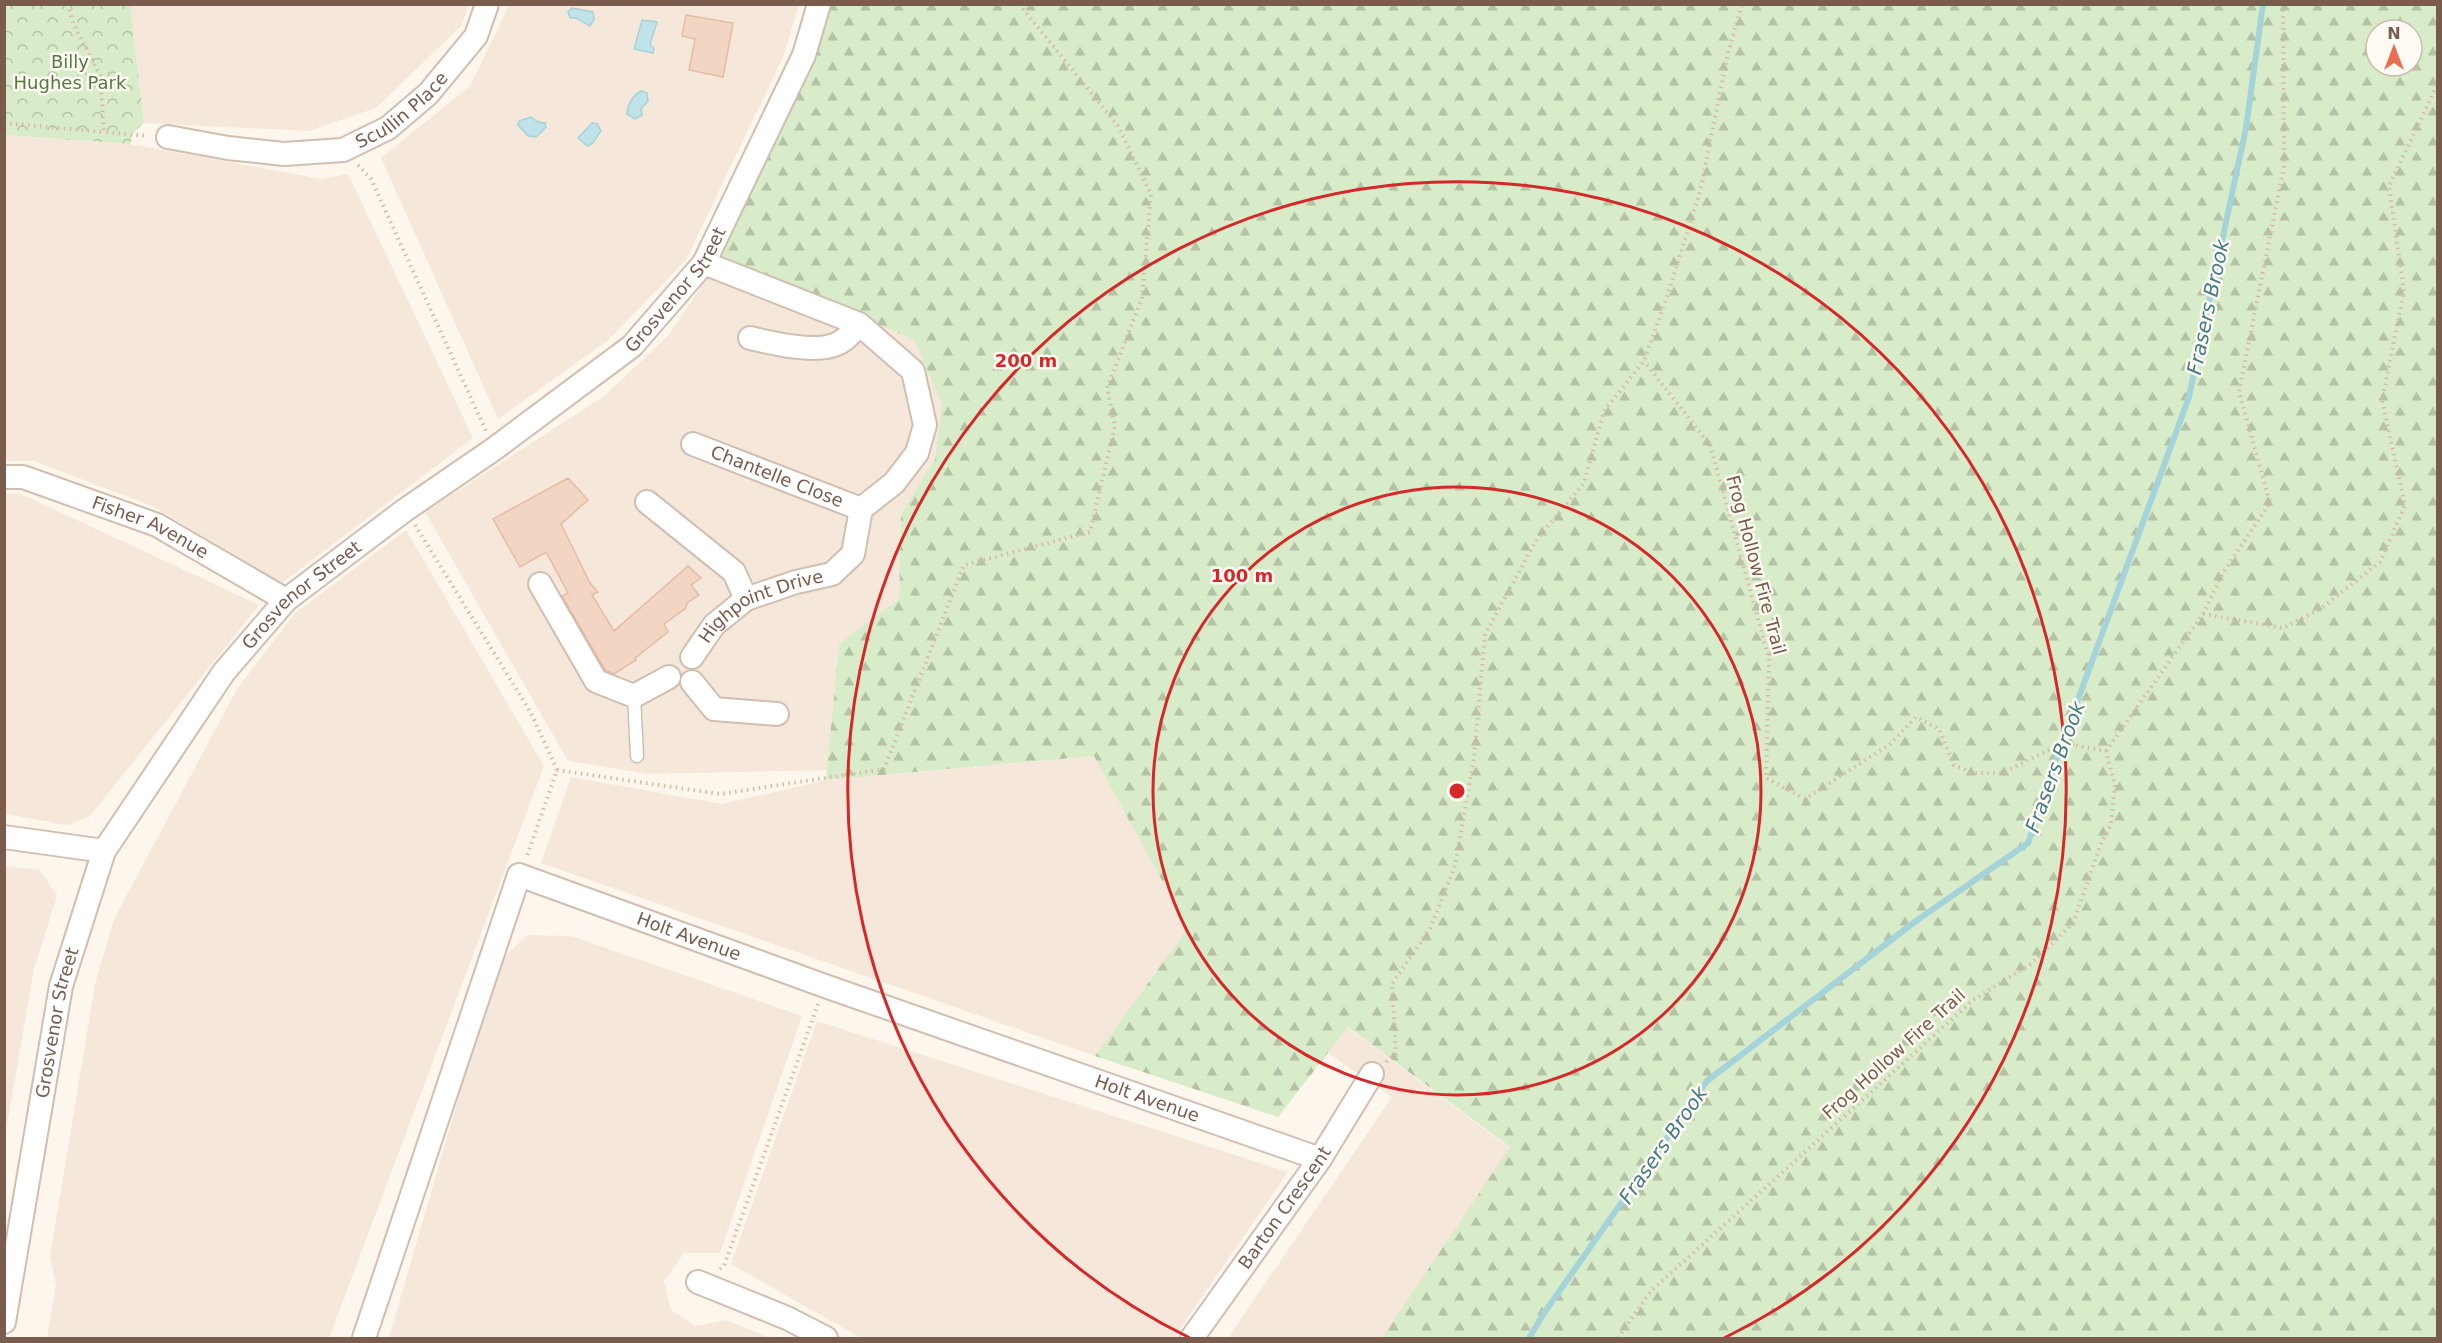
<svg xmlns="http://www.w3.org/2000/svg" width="2442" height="1343" viewBox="0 0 2442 1343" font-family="'DejaVu Sans',sans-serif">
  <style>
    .residential { fill: #f5e8da }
    .forest { fill: url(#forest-firs); fill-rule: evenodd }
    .park { fill: url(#park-crowns) }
    .water { fill: #bfe3e8; stroke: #a5d3da; stroke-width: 1.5 }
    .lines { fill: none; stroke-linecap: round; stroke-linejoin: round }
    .stream { stroke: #a5d3da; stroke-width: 6 }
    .building { fill: #f3d5c3; stroke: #e6bba3; stroke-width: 1.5 }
    .lane-casing { stroke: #d1beb0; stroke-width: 15 }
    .street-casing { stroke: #d1beb0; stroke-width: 26 }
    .path { stroke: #d9b8a5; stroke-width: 4; stroke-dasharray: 1.5 4.5; stroke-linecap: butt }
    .lane { stroke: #fff; stroke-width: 12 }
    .street { stroke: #fff; stroke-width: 22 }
    .ring { fill: none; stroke: #d62828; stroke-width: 3 }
    .labels { text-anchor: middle; stroke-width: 5; stroke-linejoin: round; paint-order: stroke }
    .park-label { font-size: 18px; fill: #537a41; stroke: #fffaf3 }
    .street-label { font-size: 18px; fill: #7a5c4d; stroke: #fffaf3 }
    .water-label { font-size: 20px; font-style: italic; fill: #437c86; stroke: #fffaf3 }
    .centre { fill: #d62828; stroke: #fffaf3; stroke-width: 3 }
    .ring-label { font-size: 18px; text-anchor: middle; font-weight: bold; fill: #d62828; stroke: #fffaf3; stroke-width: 5; stroke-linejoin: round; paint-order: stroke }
  </style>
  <defs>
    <pattern id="forest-firs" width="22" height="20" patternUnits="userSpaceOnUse" patternTransform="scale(1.5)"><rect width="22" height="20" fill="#d8ecc9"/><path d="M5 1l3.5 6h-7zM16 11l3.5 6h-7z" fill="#b4c2a5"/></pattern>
    <pattern id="park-crowns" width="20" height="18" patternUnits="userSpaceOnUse" patternTransform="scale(1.5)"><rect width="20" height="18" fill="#d8ecc9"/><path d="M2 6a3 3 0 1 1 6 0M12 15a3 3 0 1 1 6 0" fill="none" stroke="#b4c2a5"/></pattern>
  </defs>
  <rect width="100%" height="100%" fill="#fdf6ec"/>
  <g class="residential">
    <path d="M130,5h339l-8,21 -85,82 -68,23 -164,-8z"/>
    <path d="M509,5h290l-16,52 -97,203 -79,81 -109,78 -117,-261 89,-72z"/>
    <path d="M5,135l125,9 191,35 27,-5 125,264 -191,145 -130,-77 -118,-45h-29z"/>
    <path d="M722,256l192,84 28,65 -7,54 -34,55 -2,85 -60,45 -12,126 -180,4 -79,-13 -143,-249 179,-116 64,-60z"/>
    <path d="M19,493l240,112 -169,211 -23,9 -62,-11 -1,-320z"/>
    <path d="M406,530l138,236 -215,572h-282l9,-53 -6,-29 45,-272 19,-65 123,-230 57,-75z"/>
    <path d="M1095,756l93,172 -93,128 -554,-193 30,-86 151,27 104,-24z"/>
    <path d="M5,866l35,4 17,26 -23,73 -29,168z"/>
    <path d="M527,935l44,1 231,80 -82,237h-36l-20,28 7,29 25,16 30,-6 44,18h-381l108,-374z"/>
    <path d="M817,1021l471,151 -114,166h-313l-130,-74z"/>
    <path d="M1347,1027l163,121 -128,190h-154l164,-241 -64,-44z"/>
  </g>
  <path class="forest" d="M826,5h1611v1333h-1055l128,-191 -162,-120 -70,90 -183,-61 93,-128 -94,-172 -268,24 13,-136 60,-45 2,-85 34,-55 7,-54 -28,-65 -192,-84zM2376,30h36v36h-36z"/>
  <path class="park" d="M5,4l125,1 14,118 -10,9 -4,12 -125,-9z"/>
  <g class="water">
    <path d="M572,8l21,4 1,7 -4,7 -14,-8h-6l-2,-6z"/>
    <path d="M642,20l15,2 -7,23 4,3 -1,5 -19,-4z"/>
    <path d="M641,91l6,2 1,8 -7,8 1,6 -7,4 -8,-5c0,-8 6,-19 14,-23z"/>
    <path d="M531,117l7,5 7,1 1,4 -10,10 -8,-1 -10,-11 1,-4z"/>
    <path d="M592,123l5,1 4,7 -9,13 -5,2 -9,-8z"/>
  </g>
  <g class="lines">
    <path class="stream" d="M1529,1338l15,-25 163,-232 209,-160 112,-78 34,-100 127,-346 57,-269 17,-124"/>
  </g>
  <g class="building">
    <path d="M686,15l47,8 -10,54 -34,-7 6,-31 -13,-3z"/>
    <path d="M568,478l20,22 -27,24 29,59 8,9 -6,3 22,36 74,-65 13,12 -10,7 8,10 -12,8 -1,5 -22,16 4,8 -33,26 1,2 -22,14 -9,-4 -43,-74 6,-3 -22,-41 -26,15 -27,-48z"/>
  </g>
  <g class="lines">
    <g class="lane-casing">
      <path id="lane" d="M634,696l3,60"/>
    </g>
    <g class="street-casing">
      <g id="street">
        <path id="s1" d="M168,137l60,11 56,6 59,-4 45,-22 40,-34 48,-58 11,-32"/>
        <path d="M750,338c22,5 63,15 84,7 11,-3 18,-13 25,-21"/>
        <path id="s2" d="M693,444l168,65"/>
        <path id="s3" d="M4,477h19l134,48 129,75"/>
        <path d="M647,502l87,70 12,27"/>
        <path d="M540,584l56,97 38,15 35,-19"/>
        <path id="s4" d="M692,657l22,-32 32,-26 50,-17 36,-8 21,-20 8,-45 33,-26 23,-30 8,-28 -12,-54 -54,-47 -155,-61"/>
        <path d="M692,682l22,27 63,5"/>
        <path d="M4,837l100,14"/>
        <path d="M698,1282l89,36 39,20"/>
        <path id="s5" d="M4,1322l57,-336 43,-135 120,-179 62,-72 119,-90 89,-61 138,-103 72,-83 100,-208 15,-51"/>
        <path id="s6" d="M364,1338l155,-463 306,111 495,173"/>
        <path id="s7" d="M1192,1338l128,-179 52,-85"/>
      </g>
    </g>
    <g class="path">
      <path d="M68,4l5,19 27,52 4,57 44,4"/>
      <path d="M4,123l100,9"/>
      <path d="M358,165l13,14 115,252"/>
      <path d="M415,525l116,188 26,57 -30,86"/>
      <path d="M2203,614l21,-43 46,-68 -31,-111 45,-226 -1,-162"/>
      <path d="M2106,751l97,-137 80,14 36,-18 61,-48 25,-57 -23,-105 22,-109 -15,-105 49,-103"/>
      <path d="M557,770l163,24 164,-25 80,-204 126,-33 25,-106 -8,-38 35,-90 9,-104 -33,-68 -99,-122"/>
      <path d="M1386,1062l10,-8 -4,-70 38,-55 25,-63 19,-108 11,-124 52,-95 47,-56 20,-72 40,-50 23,-64 33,-105 28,-139 14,-49"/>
      <path d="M720,1269l4,-3 94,-262"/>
      <path d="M1618,1338l32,-46 323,-292 58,-36 42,-41 29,-82 9,-17 4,-38 -9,-35 -44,-8 -59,30h-30l-19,-8 -15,-36 -23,-12 -27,28 -84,54 -39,-21 3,-119 -59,-214 -66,-84"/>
    </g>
    <use href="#lane" class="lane"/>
    <use href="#street" class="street"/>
  </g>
  <g class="ring">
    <circle cx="1457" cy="791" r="304"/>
    <path d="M1190 1338A609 609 0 1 1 1724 1338"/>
  </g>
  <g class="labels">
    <g class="park-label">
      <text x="70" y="68">Billy<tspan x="70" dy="21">Hughes Park</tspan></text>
    </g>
    <g class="street-label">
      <text dy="6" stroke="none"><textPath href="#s1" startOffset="248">Scullin Place</textPath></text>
      <text dy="6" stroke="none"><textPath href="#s5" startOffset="1294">Grosvenor Street</textPath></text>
      <text dy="6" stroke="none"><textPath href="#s2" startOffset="90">Chantelle Close</textPath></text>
      <text dy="6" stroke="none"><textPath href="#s3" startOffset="156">Fisher Avenue</textPath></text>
      <text transform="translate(1756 565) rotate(75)" y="6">Frog Hollow Fire Trail</text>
      <text dy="6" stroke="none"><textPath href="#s5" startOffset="808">Grosvenor Street</textPath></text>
      <text dy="6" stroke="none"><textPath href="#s4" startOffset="90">Highpoint Drive</textPath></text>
      <text dy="6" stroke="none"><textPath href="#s6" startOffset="669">Holt Avenue</textPath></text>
      <text dy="6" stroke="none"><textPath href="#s5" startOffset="304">Grosvenor Street</textPath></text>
      <text transform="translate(1894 1054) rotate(-42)" y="6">Frog Hollow Fire Trail</text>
      <text dy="6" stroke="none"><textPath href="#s6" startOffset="1155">Holt Avenue</textPath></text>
      <text dy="6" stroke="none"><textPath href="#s7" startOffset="160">Barton Crescent</textPath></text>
    </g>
    <g class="water-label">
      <text transform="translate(2208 307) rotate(-78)" y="7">Frasers Brook</text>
      <text transform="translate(2055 767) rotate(-70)" y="7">Frasers Brook</text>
      <text transform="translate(1663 1145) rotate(-55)" y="7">Frasers Brook</text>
    </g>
  </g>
  <circle cx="1457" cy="791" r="9" class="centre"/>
  <g class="ring-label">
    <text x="1026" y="367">200 m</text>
    <text x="1242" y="582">100 m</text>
  </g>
  <rect width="2442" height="1343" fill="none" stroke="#7a5c4d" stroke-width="12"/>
  <g transform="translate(2394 48)"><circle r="28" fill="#fffaf3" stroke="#cabbb1" stroke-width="1.5"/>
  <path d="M0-4.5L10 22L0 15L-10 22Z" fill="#e76f51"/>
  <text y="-9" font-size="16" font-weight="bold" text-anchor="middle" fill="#7a5c4d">N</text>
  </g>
</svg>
